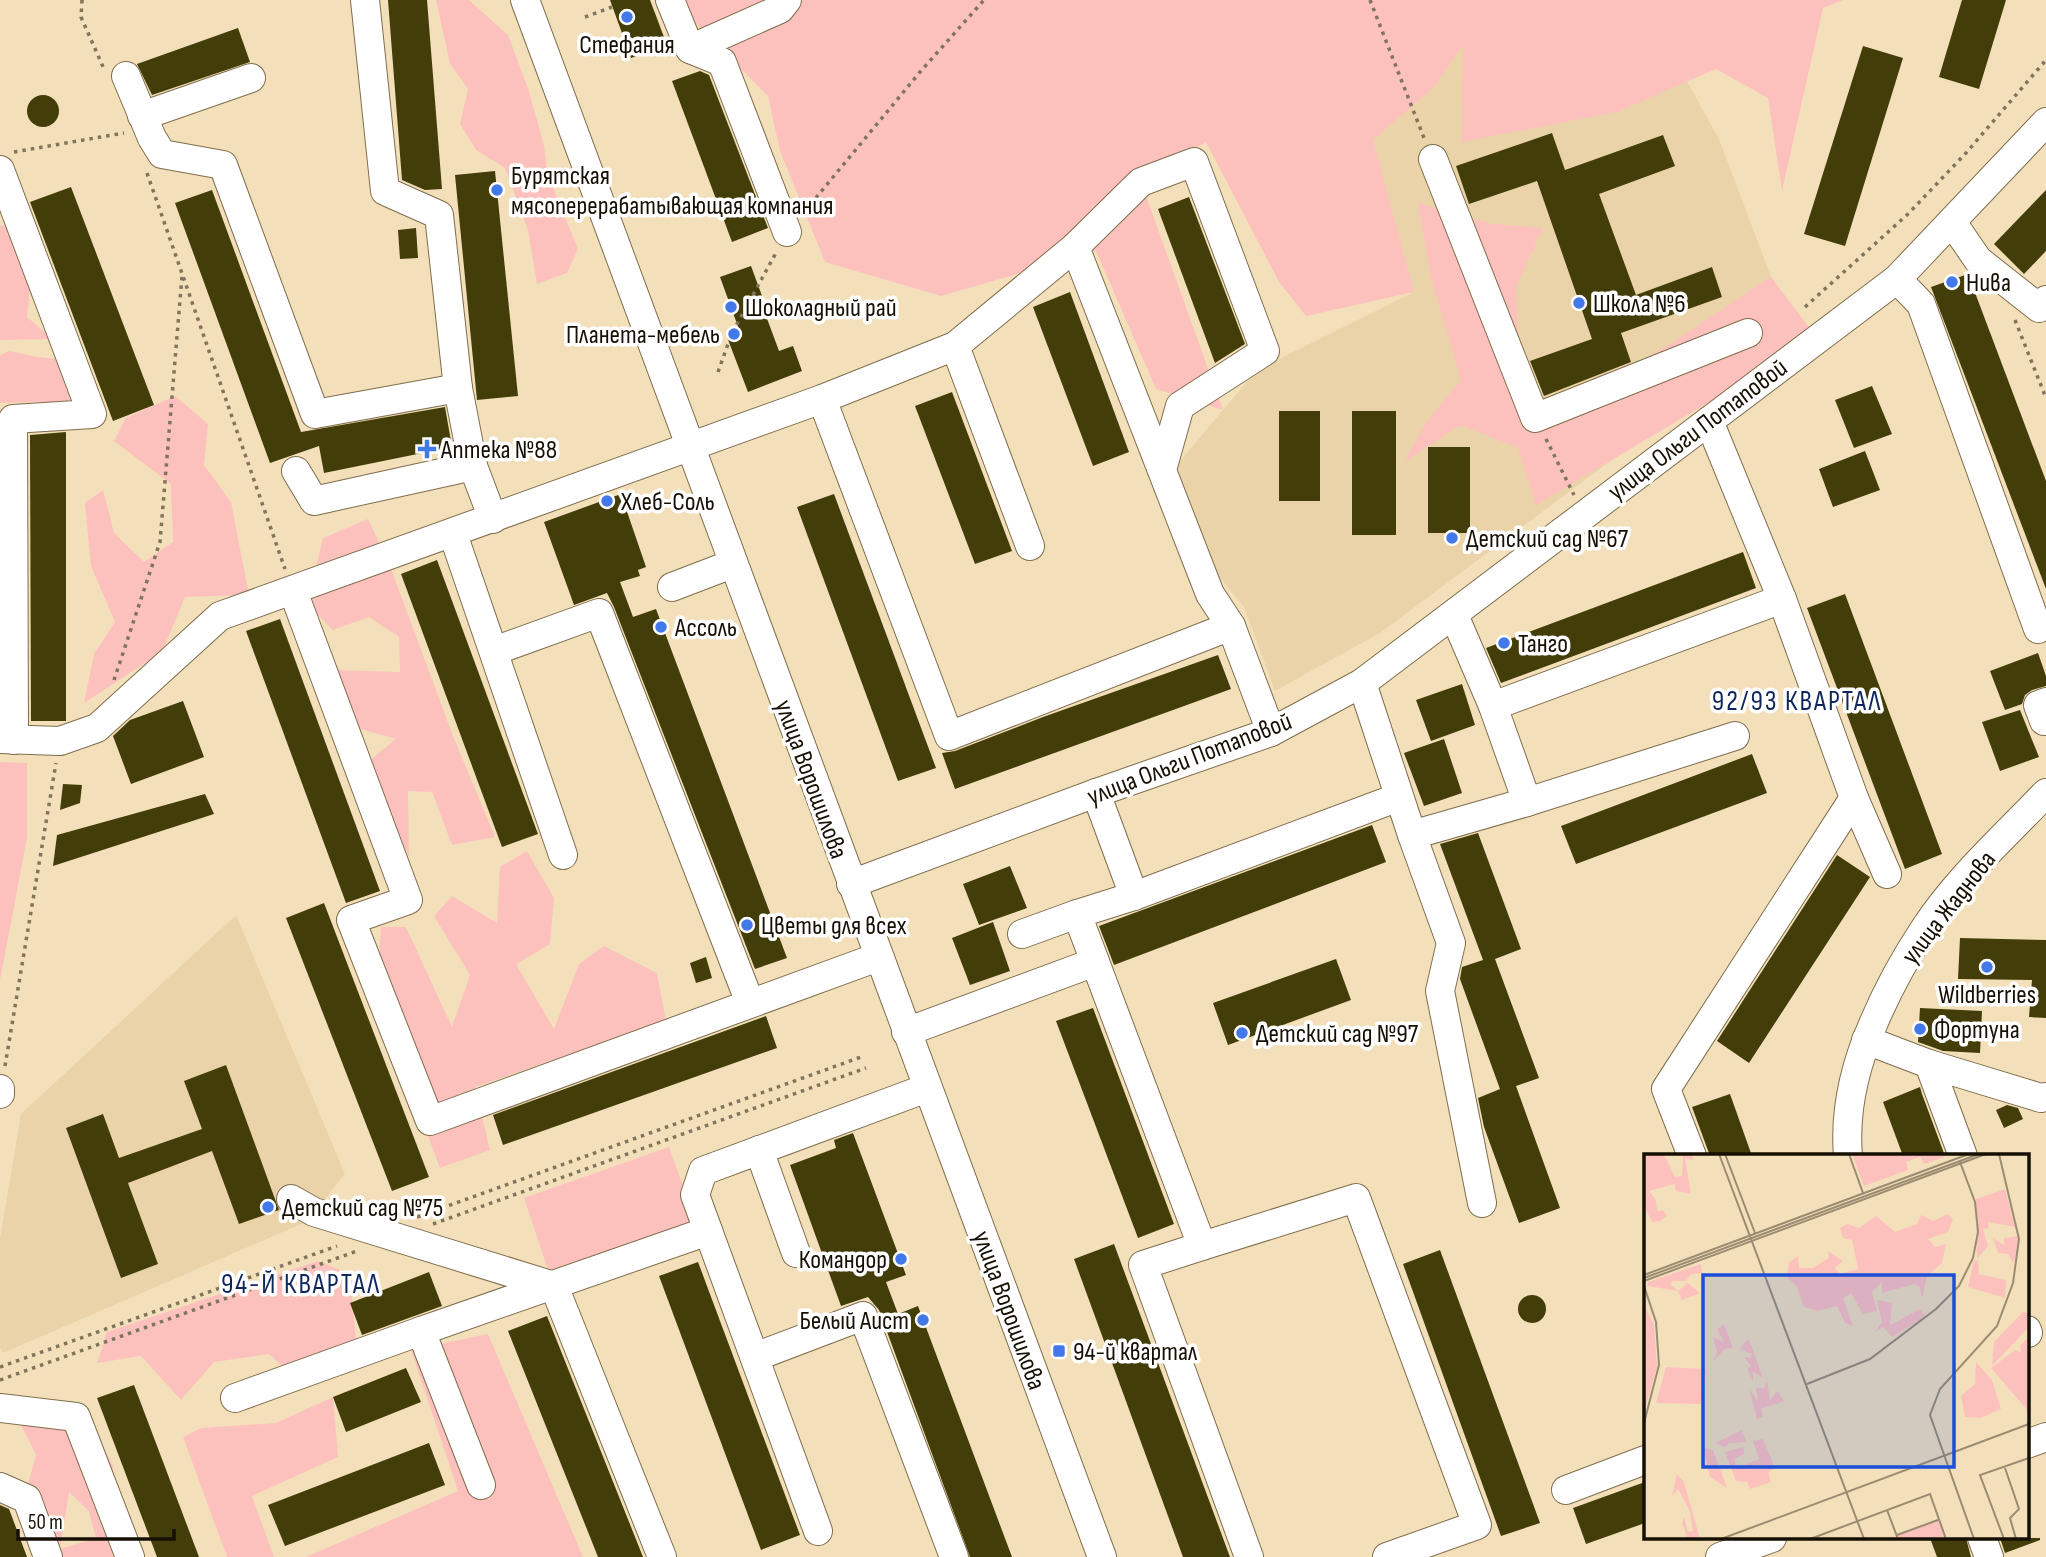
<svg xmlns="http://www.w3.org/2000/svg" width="2046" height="1557" viewBox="0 0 2046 1557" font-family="'Sofia Sans Condensed',sans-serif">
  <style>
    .built { fill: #ead3a8 }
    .green { fill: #fdc1bd; fill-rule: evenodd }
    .building { fill: #433d09 }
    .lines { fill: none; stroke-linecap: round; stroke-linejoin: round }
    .minor-casing { stroke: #7f6d4c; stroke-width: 30 }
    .path { stroke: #81745c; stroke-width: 3.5; stroke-dasharray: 3.5 5; stroke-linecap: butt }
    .minor { stroke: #fff; stroke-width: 28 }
    .poi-dot { fill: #4378e9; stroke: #fff; stroke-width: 2.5 }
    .labels { text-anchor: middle; stroke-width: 7; stroke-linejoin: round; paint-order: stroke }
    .poi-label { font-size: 26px; fill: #160f03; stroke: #fff; text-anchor: start }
    .street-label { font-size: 26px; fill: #160f03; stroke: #fff }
    .neighbourhood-label { font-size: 28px; letter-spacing: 2px; fill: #0e265b; stroke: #fff }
    .inset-road { fill: none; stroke: #9b8c71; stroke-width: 2 }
    .view { fill: #1d4ed8; fill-opacity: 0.15; stroke: #1d4ed8; stroke-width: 3.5 }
    .inset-edge { fill: none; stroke: #160f03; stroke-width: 3.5 }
  </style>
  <rect width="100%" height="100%" fill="#f3e0bb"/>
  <g class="built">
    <path d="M1594,0h48l77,139 71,188 -410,306 -105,58 -31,-84 -46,-56 -29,-77 88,-104 157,-78 -67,-163 70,-26 -11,-41z"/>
    <path d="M236,915l109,259 -39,48 -303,131 -3,-6v-109l21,-124z"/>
  </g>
  <g class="green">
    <path d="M436,0h33l39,35 20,53 16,57 3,28 31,76 -11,24 -30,11 -9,-54 -23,-62 -29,-18 -16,-26 8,-35 -18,-25z"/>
    <path d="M683,0h1160l-20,8 -41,183 -14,-93 -52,-29 -99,43 -155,30 1,-97 -29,42 -61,53 41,152 -108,24 -27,-34 -73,-140 -65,40 82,228 -67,-21 -60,-138 -155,45 -116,-34 -45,-111 -12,-55 -82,-82z"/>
    <path d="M1418,203l76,21 49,4 -27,59 4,120h55l196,-130 46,61 -281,167 -18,-57 -57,-23 -57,37 23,-41 34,-41 -30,-102z"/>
    <path d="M17,223l16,36 -6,58 26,22 -53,1v-114z"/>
    <path d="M9,351l29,6 40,4v47l-35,-6 -43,1v-48z"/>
    <path d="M175,396l33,28 -4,41 27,37 18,93 -64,2 -23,55 -78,51 10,-49 21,-32 -24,-56 -6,-63 18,-13 11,43 30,29 29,-20 -2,-58 -57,-43 12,-23z"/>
    <path d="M368,519l22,47 63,170 42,101 -43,8 -20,-53 -24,-1 1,66 -44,-93 31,-25 -46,-13 -15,-56 65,2 -1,-35 -30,-20 -36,13 -26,-26 16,-66z"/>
    <path d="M0,762l27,1v75l-27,142z"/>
    <path d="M527,851l27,47 -4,46 -34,20 38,65 25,-65 25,-18 53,27 9,48 -191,66 15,63 -50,18 -64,-170 5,-71h25l46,100 18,-52 -36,-59 18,-20 45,27 3,-56z"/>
    <path d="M669,1147l28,77 -147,52 -26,-78z"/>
    <path d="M318,1261l32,13 7,80 -63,23 -25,-23 -55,8 -33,38 -40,-44 -44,7 10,-31z"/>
    <path d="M488,1334l95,223h-277l152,-66 -47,-141z"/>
    <path d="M333,1397l5,60 -86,39 22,61h-47l-44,-120 18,-9 75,-5z"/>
    <path d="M88,1419l25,47 -1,37 23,54h-99l-13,-55 13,-47 -17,-34zM69,1492l20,19 7,27 -36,11z"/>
  </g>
  <g class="building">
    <path d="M388,0h39l15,189 -17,1 -23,-10z"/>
    <path d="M610,0h40l17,45 -36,13z"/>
    <path d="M1962,0h44l-27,89 -40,-12z"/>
    <path d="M238,28l12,34 -98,33 -15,-31z"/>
    <path d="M1863,46l40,12 -58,188 -41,-12z"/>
    <path d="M700,71l9,4 59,153 -36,14 -60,-161z"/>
    <circle cx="43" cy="111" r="16"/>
    <path d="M1552,133l13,37 98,-35 12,31 -76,28 37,101 76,-28 10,30 -101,36 10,29 -87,34 -14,-35 62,-22 -55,-158 -68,23 -13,-38z"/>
    <path d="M495,171l23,225 -41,4 -22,-225z"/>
    <path d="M71,187l83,218 -41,16 -83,-219z"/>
    <path d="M212,190l89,242 144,-25 7,40 -128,26 -5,-27 -49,17 -95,-260z"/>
    <path d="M2046,190v61l-22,23 -30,-30z"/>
    <path d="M1189,197l56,147 -30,19 -57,-154z"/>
    <path d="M416,228l2,30 -18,1 -2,-29z"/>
    <path d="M751,266l14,38 -3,1 17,46 14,-5 9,25 -54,21 -21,-55 13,-5 -20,-55z"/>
    <path d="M1968,274l78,207v108l-115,-302z"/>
    <path d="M1070,292l59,160 -36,14 -60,-159z"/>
    <path d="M1872,386l20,48 -38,14 -19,-48z"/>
    <path d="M952,392l60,159 -37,13 -60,-158z"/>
    <rect x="1279" y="411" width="41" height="90"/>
    <rect x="1352" y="411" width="44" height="124"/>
    <path d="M66,432v289h-35l-1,-286z"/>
    <rect x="1428" y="447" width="42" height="86"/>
    <path d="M1865,451l15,39 -47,17 -14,-38z"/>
    <path d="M621,494l25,73 -8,3 2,6 -20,6 13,35 23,-8 131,349 -32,11 -141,-362 -7,-14 -33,12 -30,-83z"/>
    <path d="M834,494l102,274 -38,13 -101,-274z"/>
    <path d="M1743,552l13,36 -255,95 -15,-35z"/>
    <path d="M437,560l101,274 -36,13 -101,-273z"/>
    <path d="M1845,594l97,260 -37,15 -98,-261z"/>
    <path d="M280,619l100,272 -34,12 -100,-272z"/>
    <path d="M2038,653l8,23v10l-14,4 -7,5 -3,9 -17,6 -15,-39z"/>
    <path d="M1218,655l13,34 -276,100 -13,-36 13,-2 88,-34z"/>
    <path d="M1462,684l13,41 -44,16 -15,-41z"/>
    <path d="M183,701l21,56 -73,27 -18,-48 17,-16z"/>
    <path d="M2020,710l19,47 -39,14 -18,-49z"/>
    <path d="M1444,739l18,54 -38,13 -20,-53z"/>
    <path d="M1752,754l15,39 -191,71 -15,-38z"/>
    <path d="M63,784l19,1 -2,18 -20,7z"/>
    <path d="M205,794l9,20 -161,52 4,-31z"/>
    <path d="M1372,825l14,37 -272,103 -15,-39z"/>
    <path d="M1478,833l43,116 -26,10 44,119 -23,8 44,122 -41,15 -35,-96 -6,-29 22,-9 -40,-110 2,-12 21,-7 -43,-116z"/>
    <path d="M1837,855l33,22 -121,186 -32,-22z"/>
    <path d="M1010,866l17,42 -48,17 -16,-41z"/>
    <path d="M324,903l105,274 -37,14 -106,-273z"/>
    <path d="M993,922l17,49 -40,14 -18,-47z"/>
    <path d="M1960,938l86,2v78l-17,-1 3,-37 -74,-1z"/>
    <path d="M706,957l6,21 -16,5 -6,-20z"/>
    <path d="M1336,959l15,41 -123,45 -15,-42z"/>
    <path d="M1093,1008l81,216 -36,14 -82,-217z"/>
    <path d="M1920,1008l62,3 -2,42 -37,-2 -25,-9z"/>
    <path d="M766,1016l11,32 -274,97 -10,-30z"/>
    <path d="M226,1065l53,145 -40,14 -27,-73 -84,32 30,81 -37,14 -55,-150 37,-14 16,44 83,-29 -18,-48z"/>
    <path d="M1920,1087l2,7 23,62h-42l-20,-54z"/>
    <path d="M1730,1094l22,62h-42l-18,-49z"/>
    <path d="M2007,1105l11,3 5,11 -19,9 -8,-18z"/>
    <path d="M853,1133l53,142 -20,7 12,32 20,-8 94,251h-42l-91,-247 -11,-13 -27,9 -51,-141 46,-17 -2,-8z"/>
    <path d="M1114,1244l116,313h-47l-109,-298z"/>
    <path d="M1440,1250l100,273 -39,13 -98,-272z"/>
    <path d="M698,1262l102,273 -39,15 -102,-274z"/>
    <path d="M429,1272l13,34 -80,29 -12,-32z"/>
    <circle cx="1532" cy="1309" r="14"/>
    <path d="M547,1316l96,241h-45l-90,-226z"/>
    <path d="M406,1368l15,34 -75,30 -13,-35z"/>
    <path d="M134,1385l65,172h-42l-60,-159z"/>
    <path d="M429,1443l16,42 -160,61 -17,-41z"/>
    <path d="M1645,1482v41l-59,21 -13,-36z"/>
    <path d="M0,1505l9,4 18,48h-27z"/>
    <path d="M1930,1538h36l5,19h-34z"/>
    <path d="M2000,1538h40v2l-35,13z"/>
  </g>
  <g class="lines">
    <g class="minor-casing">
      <g id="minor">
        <path d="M365,0l20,191 54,24 19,173 15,78 20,53"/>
        <path d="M525,0l577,1557"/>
        <path d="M670,0l20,49 32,13 65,170"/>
        <path d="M690,49l90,-40 7,-9"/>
        <path d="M126,76l26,62 10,16 61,11 92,249 143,-26"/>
        <path d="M142,116l109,-38"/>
        <path d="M1433,159l102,259 213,-85"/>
        <path d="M0,170l92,244 -79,5 1,321"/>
        <path d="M1952,222l26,38 61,48 7,-8"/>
        <path d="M1075,247l135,347 21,32 40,106"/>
        <path d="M1897,279l24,25 117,325"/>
        <path d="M955,346l75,200"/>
        <path d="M822,399l127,337 282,-110"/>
        <path d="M1709,421l73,178 72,199 33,76"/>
        <path d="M296,471l18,30 159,-35"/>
        <path d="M453,534l110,321"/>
        <path d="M672,587l60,-23"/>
        <path d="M293,591l115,309 -57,20 79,201 448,-164"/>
        <path d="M1454,615l39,91 34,96 208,-66"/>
        <path d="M494,651l105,-38 151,390"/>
        <path d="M1362,683l50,152 39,108 -11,48 42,212"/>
        <path d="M1493,706l289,-107"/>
        <path d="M2044,721l-6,-16 8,-3"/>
        <path d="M0,739l60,2 37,-13 123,-112 602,-217 133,-53 120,-99 66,-65 53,-20 71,189 -85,55 -18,64"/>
        <path d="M1096,793l38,103"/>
        <path d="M1412,835l115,-33"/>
        <path d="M851,884l245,-91 175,-61 91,-49 535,-404 149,-157"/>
        <path d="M1077,914l125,332 -59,19 106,292"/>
        <path d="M1022,934l55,-20 57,-18 265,-99"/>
        <path d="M906,1032l189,-70"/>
        <path d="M1866,1040l63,24 34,92"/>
        <path d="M1929,1064l112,34 5,-1"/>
        <path d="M0,1089v5"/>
        <path d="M759,1150l37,103"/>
        <path d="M1692,1156l-26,-67 188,-291"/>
        <path d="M1848,1156c-4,-47 7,-91 26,-134 14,-33 31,-64 51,-94 33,-50 80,-92 121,-135"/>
        <path d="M291,1199l23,13 240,74 108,271"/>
        <path d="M1202,1246l154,-48 121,327 -90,32"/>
        <path d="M2027,1330l1,3"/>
        <path d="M755,1357l108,-41 91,241"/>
        <path d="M235,1398l186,-67"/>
        <path d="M0,1408l76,9 54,140"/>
        <path d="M2027,1444l19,-7"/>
        <path d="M481,1485l-60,-154 287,-100"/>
        <path d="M0,1487l27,12 21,58"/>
        <path d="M1566,1490l79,-30"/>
        <path d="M818,1531l-123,-336 8,-24 224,-83"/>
        <path d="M1982,1538l7,19"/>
        <path d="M1720,1557l52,-19"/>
      </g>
    </g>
    <g class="path">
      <path d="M82,0l-1,17 23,52"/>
      <path d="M1370,0l54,138"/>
      <path d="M585,17l27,-10"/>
      <path d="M14,152l110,-19"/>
      <path d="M147,173l138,396"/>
      <path d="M805,211l115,-139 64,-72"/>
      <path d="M1805,307l103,-93 58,-61 80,-93"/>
      <path d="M2015,320l31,78"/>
      <path d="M718,372l14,-39 45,-82"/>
      <path d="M1546,439l28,56"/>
      <path d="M114,680l46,-138 22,-266"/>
      <path d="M5,1066l51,-303"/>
      <path d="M417,1217l444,-160"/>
      <path d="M433,1224l433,-156"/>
      <path d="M0,1367l337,-121"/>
      <path d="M0,1380l357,-129"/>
    </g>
    <use href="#minor" class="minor"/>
  </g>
  <g class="poi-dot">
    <circle cx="627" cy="17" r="7"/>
    <circle cx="497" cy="190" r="7"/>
    <circle cx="1952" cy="282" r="7"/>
    <circle cx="1579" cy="303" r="7"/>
    <circle cx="731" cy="307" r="7"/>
    <circle cx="734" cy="334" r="7"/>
    <path d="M423.5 438.5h7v7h7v7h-7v7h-7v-7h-7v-7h7z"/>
    <circle cx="607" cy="501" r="7"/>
    <circle cx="1452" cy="538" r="7"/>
    <circle cx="661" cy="627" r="7"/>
    <circle cx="1504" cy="643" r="7"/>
    <circle cx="747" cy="925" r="7"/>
    <circle cx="1987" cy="967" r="7"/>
    <circle cx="1920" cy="1029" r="7"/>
    <circle cx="1242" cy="1033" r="7"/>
    <circle cx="268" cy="1207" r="7"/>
    <circle cx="901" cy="1259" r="7"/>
    <circle cx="923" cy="1320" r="7"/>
    <rect x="1052" y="1344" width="14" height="14" rx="3.5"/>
  </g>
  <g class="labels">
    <g class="poi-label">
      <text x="627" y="53" text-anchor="middle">Стефания</text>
      <text x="511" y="184">Бурятская<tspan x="511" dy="30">мясоперерабатывающая компания</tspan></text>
      <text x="1966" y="291">Нива</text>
      <text x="1593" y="312">Школа №6</text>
      <text x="745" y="316">Шоколадный рай</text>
      <text x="720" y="343" text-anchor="end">Планета-мебель</text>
      <text x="441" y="458">Аптека №88</text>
      <text x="621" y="510">Хлеб-Соль</text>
      <text x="1466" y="547">Детский сад №67</text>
      <text x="675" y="636">Ассоль</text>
      <text x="1518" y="652">Танго</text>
      <text x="761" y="934">Цветы для всех</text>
      <text x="1987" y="1003" text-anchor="middle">Wildberries</text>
      <text x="1934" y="1038">Фортуна</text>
      <text x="1256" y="1042">Детский сад №97</text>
      <text x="282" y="1216">Детский сад №75</text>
      <text x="887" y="1268" text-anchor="end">Командор</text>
      <text x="909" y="1329" text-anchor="end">Белый Аист</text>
      <text x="1073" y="1360">94-й квартал</text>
    </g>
    <g class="street-label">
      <text transform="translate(1697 429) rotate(-37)" y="9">улица Ольги Потаповой</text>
      <text transform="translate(1189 758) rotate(-21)" y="9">улица Ольги Потаповой</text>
      <text transform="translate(812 779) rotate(70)" y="9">улица Ворошилова</text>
      <text transform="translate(1948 907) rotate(-52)" y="9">улица Жаднова</text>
      <text transform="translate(1010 1310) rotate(70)" y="9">улица Ворошилова</text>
    </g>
    <g class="neighbourhood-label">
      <text x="1797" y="710">92/93 КВАРТАЛ</text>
      <text x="301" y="1293">94-Й КВАРТАЛ</text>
    </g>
  </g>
  <g transform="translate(1644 1154)">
    <rect width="385" height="385" fill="#f3e0bb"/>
    <path d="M0,0h20l11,23 7,-1 1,-22h9l1,6 -8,-2 6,36 -15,-3 -2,-7 -25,7 7,9 1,11 6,-1 4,6 -7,5 -8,1 -8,-16zM208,0h92l1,3 -21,7 -4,-7 -14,5 2,8 -44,16zM361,35l10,38 -27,-5 1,6 -6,1 5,17 -11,13 -1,-60zM304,60l5,5 -5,13 -20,7 7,8 11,-3 -4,19 -15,13 -5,23 -2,-12 -6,-3 -32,9v-11l-10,10 5,19 -14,3 -12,-21 -8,5 10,28 -8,-3 -8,-17 -19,5 -14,-4 -7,-20 -10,-10 2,-15 9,-6 1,12h14l16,-10 -1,-7 15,10 -8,7 5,6 18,-5 -6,-29 -9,-2 -3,-10 8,-4 11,4 17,-12 19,16 22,-8 4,-9 12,6zM374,82l-1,18 -4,9 -5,-9 -10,-1 -5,-15 11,7v-7zM330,106l4,1 1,13 27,6 -1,18 -37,-11zM57,110l1,9 -11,1 -5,7h-14l-1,4 7,6 10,-8 12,10 -18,7 -4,-9 -30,-5v-4zM233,146l15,3 -2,22 30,-16 6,8 -34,20 -9,-10 -8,5 7,-10zM0,152l10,18 3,43 -13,46zM379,158l6,1v14l-37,39 2,-24zM80,170l9,24 -8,1 -12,12 4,-9 -4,-15 11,5 -7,-13zM385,183v75l-38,-44 24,-18 6,2 -1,-7zM104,185l3,6 12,33 -10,-6v9l-6,-12 4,-3 -7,-9 7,1 1,-4 -12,-5zM332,208l16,18 9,29 -20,9 -16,-1 -4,-21 14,-12zM22,213l40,2 -5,35 -45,-1zM123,226l3,21 7,-10 7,10 -23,8 2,8 -6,2 -8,-30 9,12 -2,-13h8zM98,276l4,12 -17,1 -4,4 -10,-4zM119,285l12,29 -7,4 3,10 -21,7 -3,-7 -11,-1 -11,-29 19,-5v7l-10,5 3,9 22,-9 -6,-18zM59,294l10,2 14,38 -17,-11zM33,320l7,8 16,57h-12l-6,-16 2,-6 4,15 5,-1 -4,-22 -11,-20 -6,7zM294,366l7,17 -46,2 -2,-4z" fill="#fdc1bd"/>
    <path class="inset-road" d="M75,0l145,385M81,0l30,79M205,0l14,39M0,121l325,-121M0,124l335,-124M0,127l342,-127M0,132l12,36 3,43 -15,58M163,230l63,-25 66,-50 23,-23 14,-28 5,-26 -3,-30 -15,-40M361,314l14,41 -9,9 6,21M243,356l11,29M253,381l41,-15M77,385l308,-115M166,385l120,-45 16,45M330,385l-44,-124 10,-26 57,-63 16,-43 6,-44 -20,-85M360,385l-24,-64 49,-17"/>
    <path class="view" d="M59,121h251v192h-251z"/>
    <rect width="385" height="385" class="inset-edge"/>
  </g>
  <path d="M18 1529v10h156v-10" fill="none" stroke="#160f03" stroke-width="3.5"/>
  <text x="28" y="1529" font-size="21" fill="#160f03" stroke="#ffffff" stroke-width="5" paint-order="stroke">50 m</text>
</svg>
